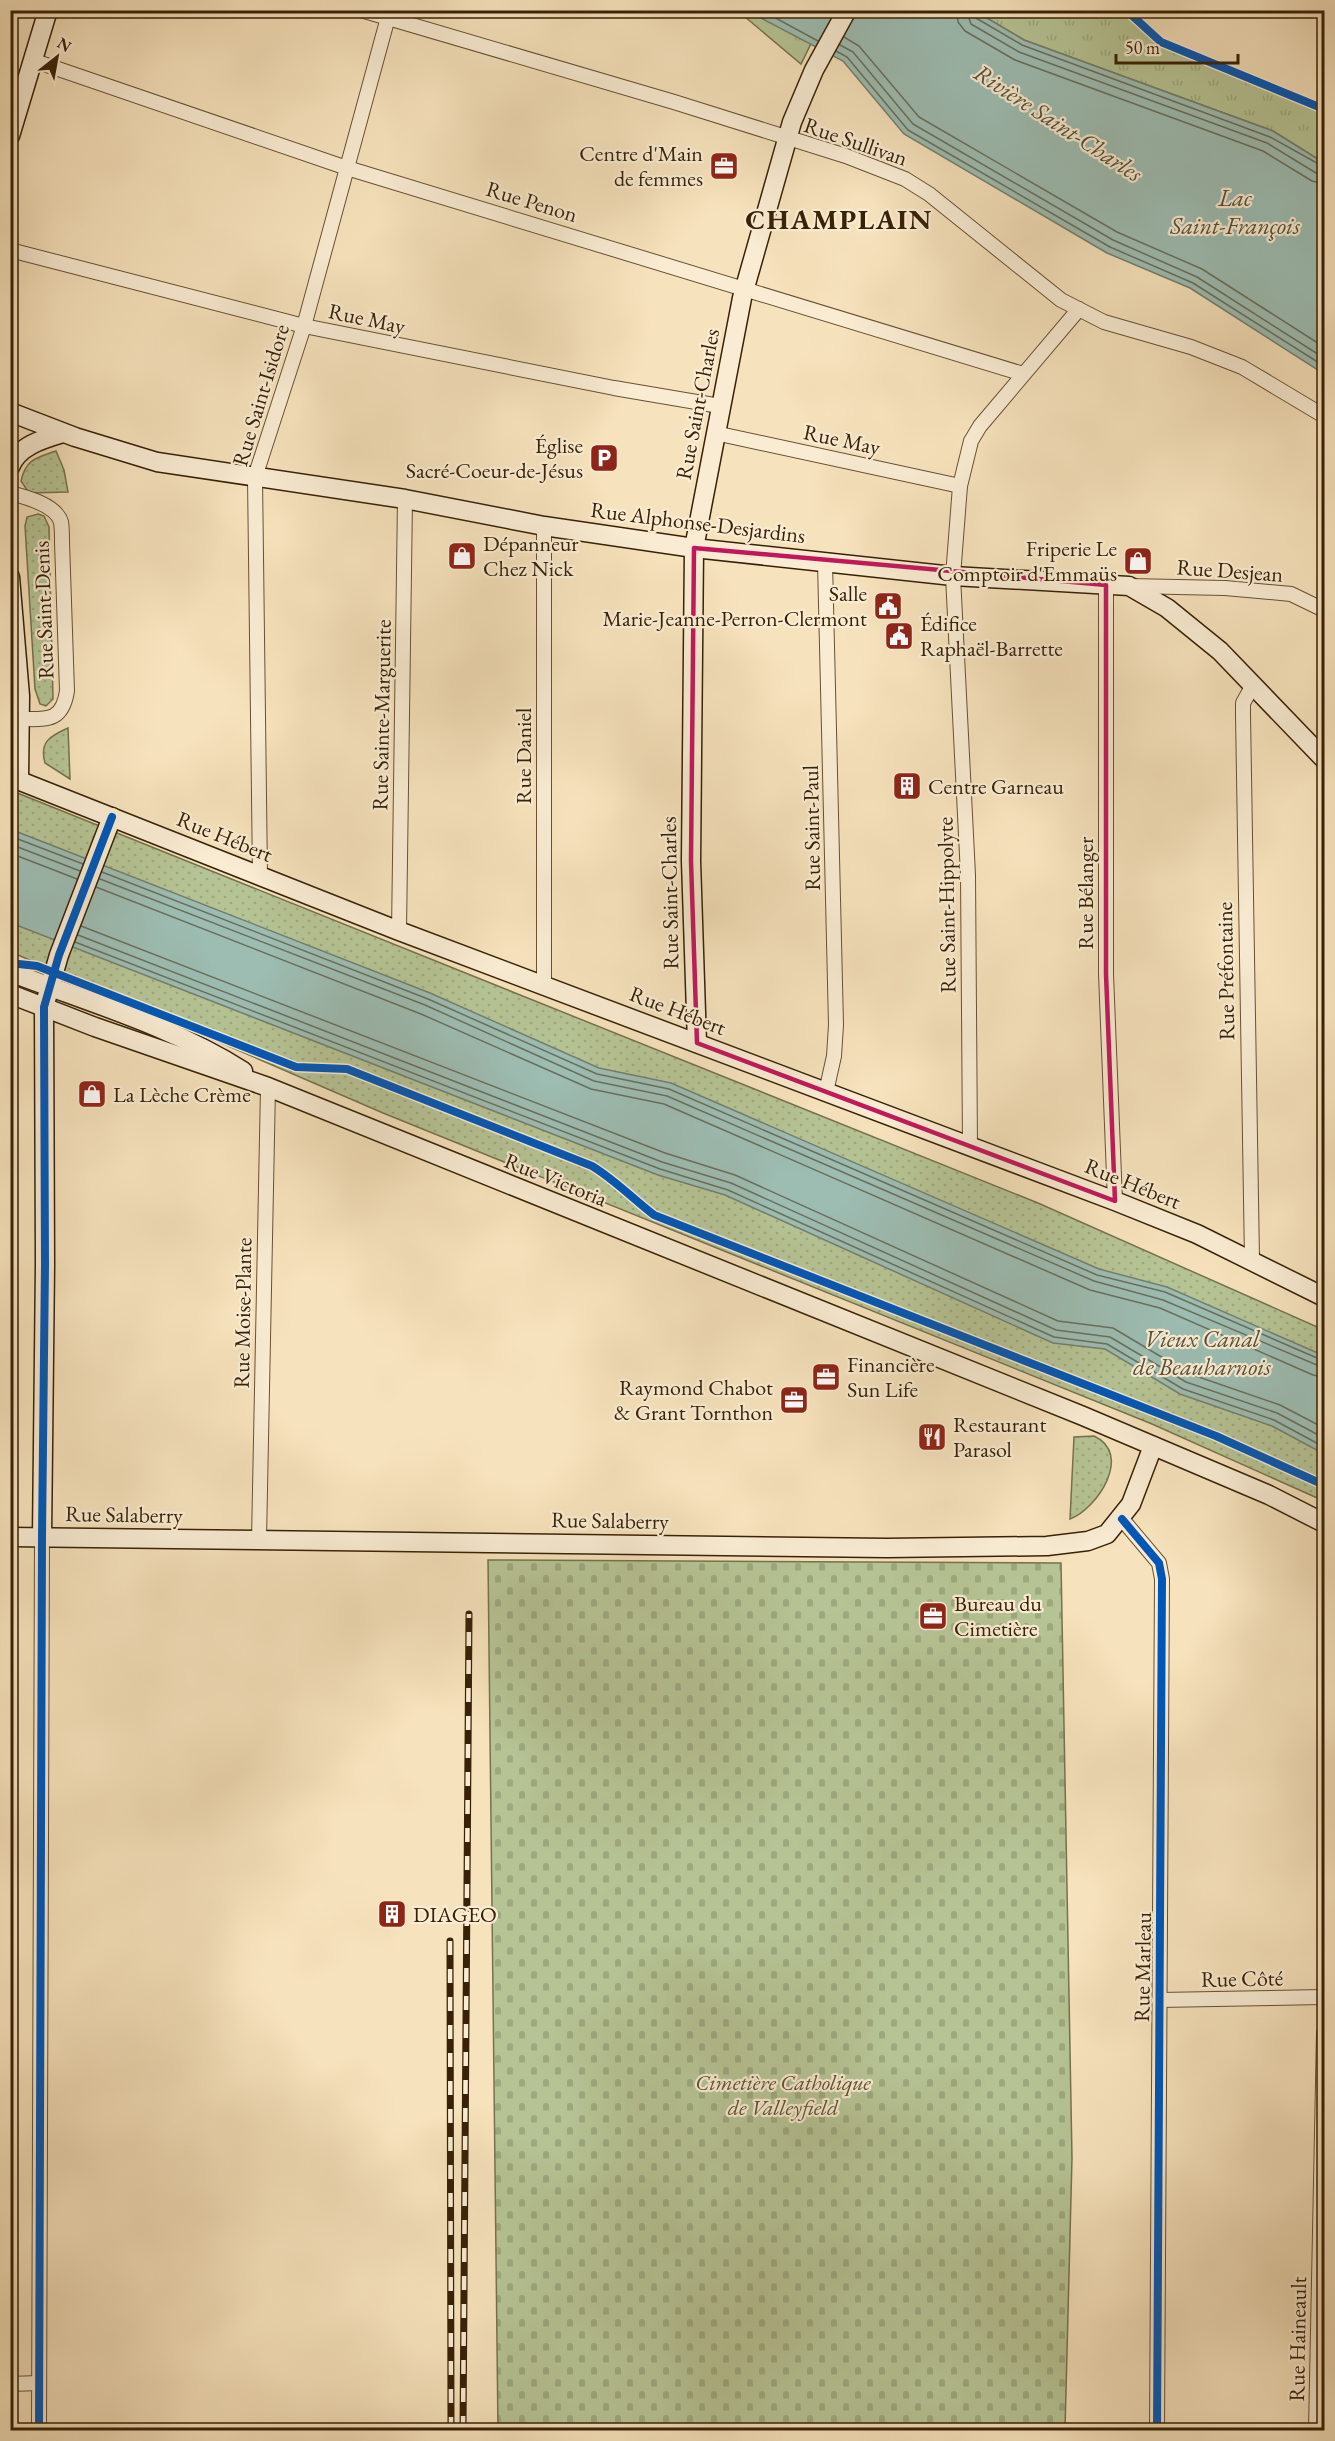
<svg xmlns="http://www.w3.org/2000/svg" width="1335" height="2441" viewBox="0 0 1335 2441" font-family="'EB Garamond',serif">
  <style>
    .grass { fill: url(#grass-dots); stroke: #77724e; stroke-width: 1.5 }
    .cemetery { fill: url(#cemetery-stones); stroke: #77724e; stroke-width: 1.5 }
    .park { fill: url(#park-tufts); stroke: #77724e; stroke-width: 1.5 }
    .water { fill: #9dbdb3; stroke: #757f6e; stroke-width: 1.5 }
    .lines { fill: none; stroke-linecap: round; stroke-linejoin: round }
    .shore { stroke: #6a6f5c; stroke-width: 1.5 }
    .street-casing { stroke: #685134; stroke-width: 16 }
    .secondary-casing { stroke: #382106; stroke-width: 21 }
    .street { stroke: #f9ecd3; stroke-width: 14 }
    .secondary { stroke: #f9ecd3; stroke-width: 18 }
    .rail-casing { stroke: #382106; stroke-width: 7 }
    .rail { stroke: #f9ecd3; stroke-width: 4.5; stroke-dasharray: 14; stroke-linecap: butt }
    .cycleway-casing { stroke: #f9ecd3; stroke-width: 11 }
    .cycleway { stroke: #0057b8; stroke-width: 8 }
    .marked { fill: none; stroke: #c2185b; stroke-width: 4.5; stroke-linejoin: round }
    .labels { text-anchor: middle; stroke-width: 4.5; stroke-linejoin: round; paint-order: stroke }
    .street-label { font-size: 22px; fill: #382106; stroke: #f9ecd3 }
    .poi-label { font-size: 22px; fill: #382106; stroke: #f9ecd3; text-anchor: start }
    .park-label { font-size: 22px; font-style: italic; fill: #5e5231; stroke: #f9ecd3 }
    .water-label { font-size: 24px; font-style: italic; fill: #56503a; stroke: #f9ecd3 }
    .district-label { font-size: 28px; font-weight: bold; letter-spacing: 1.5px; fill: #382106; stroke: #f9ecd3 }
  </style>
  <defs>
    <pattern id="grass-dots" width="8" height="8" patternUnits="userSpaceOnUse" patternTransform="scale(1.5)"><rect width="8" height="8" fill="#b6c495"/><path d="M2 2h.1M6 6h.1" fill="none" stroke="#9da87f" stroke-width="1.8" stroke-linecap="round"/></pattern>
    <pattern id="cemetery-stones" width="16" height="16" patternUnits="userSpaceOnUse" patternTransform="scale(1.5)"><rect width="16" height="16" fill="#b6c495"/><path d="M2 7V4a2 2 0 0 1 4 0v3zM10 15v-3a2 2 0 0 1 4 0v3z" fill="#9da87f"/></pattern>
    <pattern id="park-tufts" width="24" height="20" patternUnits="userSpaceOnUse" patternTransform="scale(1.5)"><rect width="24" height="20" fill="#b6c495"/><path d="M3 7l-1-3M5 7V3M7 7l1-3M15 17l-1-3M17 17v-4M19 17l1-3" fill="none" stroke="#9da87f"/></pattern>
  </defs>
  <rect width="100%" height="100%" fill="#f6e2bc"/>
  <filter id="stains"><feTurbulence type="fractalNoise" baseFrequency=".00333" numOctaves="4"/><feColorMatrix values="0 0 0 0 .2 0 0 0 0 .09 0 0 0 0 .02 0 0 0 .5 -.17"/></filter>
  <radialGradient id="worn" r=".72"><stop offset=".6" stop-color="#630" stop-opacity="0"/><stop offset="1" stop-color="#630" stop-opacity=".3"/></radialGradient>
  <g class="grass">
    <path d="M56,451l8,19 4,22 -39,1 -8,-12c5,-22 15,-23 35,-30z"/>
    <path d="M38,514l6,2 5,11 4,172 -7,7 -6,-2 -5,-15 -10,-163 2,-9z"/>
    <path d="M68,728l2,51 -25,-16c-6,-21 5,-27 23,-35z"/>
    <path d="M10,790l1028,413 286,127v171l-172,-77 -769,-311 -372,-161z"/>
    <path d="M1094,1436c39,18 4,72 -24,83l4,-82z"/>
  </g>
  <path class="cemetery" d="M488,1560l573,3 11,595 -7,272h-567z"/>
  <g class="park">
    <path d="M738,11h89l-26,53z"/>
    <path d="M975,11h151l35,31 163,67v54l-51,-32 -249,-91z"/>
  </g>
  <g class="water">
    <path d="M752,11h223l49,29 249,91 51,32v211l-134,-86 -83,-35 -203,-119 -61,-73 -84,-44z"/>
    <path d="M10,829l420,164 169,75 72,15 428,186 68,18 153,67 4,2v98l-52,-28 -92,-32 -75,-45 -52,-6 -328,-148 -67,-20 -647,-252z"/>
  </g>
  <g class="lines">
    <g class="shore">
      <path d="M761,10l57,31"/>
      <path d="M957,10l1,12 7,9 50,29 248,91 49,30 12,3"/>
      <path d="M966,10l5,14 48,28 248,91 49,30 8,2"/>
      <path d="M973,10l3,8 46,27 248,92 54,30"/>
      <path d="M844,37l15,9 60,71 198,115 85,37 122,78"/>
      <path d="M840,45l13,7 60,72 200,116 84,37 127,81"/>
      <path d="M836,51l11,6 61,73 202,117 83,36 131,83"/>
      <path d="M10,836l73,28"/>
      <path d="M10,844l70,27"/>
      <path d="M10,853l67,26"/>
      <path d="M102,872l326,127 169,75 72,15 428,186 68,17 159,69"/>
      <path d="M100,879l325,126 169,76 73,15 427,185 69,19 161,68"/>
      <path d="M96,887l325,127 170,75 73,15 426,186 70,18 153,67 11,2"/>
      <path d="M81,926l584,227 70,22 323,146 55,7 77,46 90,31 44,23"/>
      <path d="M78,935l584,227 69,21 325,147 54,7 76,45 91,31 47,25"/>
      <path d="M75,942l585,227 68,21 326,147 53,7 76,45 91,31 50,27"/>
    </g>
    <g class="street-casing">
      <g id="street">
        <path d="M361,10l313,92 172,54 59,23 24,15 132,106 43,22 87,25 51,20 82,49"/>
        <path d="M32,60l315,108 676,206"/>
        <path d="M10,250l294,76 310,62 106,18"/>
        <path d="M715,433l245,53"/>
        <path d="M10,493c16,4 46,12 51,29 1,6 1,14 1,20l5,149c-5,32 -21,28 -48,28"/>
        <path d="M544,526v460"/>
        <path d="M825,562l11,463 -2,31 -8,36"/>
        <path d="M1106,585v389l9,227"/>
        <path d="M1129,586l96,2 66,6 33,16"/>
        <path d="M260,876l-5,-399 49,-151 86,-316"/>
        <path d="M399,931l6,-432"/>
        <path d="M970,1146l-2,-271 -15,-299 7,-90 11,-45 9,-15 99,-117"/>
        <path d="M1252,1259l-9,-544v-12l10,-18"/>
        <path d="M1122,1519l37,44 3,16 -5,851"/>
        <path d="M259,1540l9,-453"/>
        <path d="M1159,2000l165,-3"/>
        <path d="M10,2384l29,-1"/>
        <path d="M39,2430l3,-893"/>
        <path d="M1316,2430l8,-397"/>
      </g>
    </g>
    <g class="secondary-casing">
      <g id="secondary">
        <path d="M10,136l38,-126"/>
        <path d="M10,412l65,25 82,25 248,37 139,27 150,22 259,28 176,10 38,22 53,43 104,108"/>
        <path d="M10,467c8,-21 33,-28 53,-34"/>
        <path d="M10,577l10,119 -1,84"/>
        <path d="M10,777l389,154 716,270 82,33 127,63"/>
        <path d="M10,972c78,30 162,54 233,99"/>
        <path d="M10,994l85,33 173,60 815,329 186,79 55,28"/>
        <path d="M697,1043l-6,-182 3,-313 48,-250 50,-176 22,-52 33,-60"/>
        <path d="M10,1537l877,11 160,-2 41,-5 19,-7 24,-30 22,-58"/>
        <path d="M42,1537l3,-273 -1,-257 15,-52 53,-138"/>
      </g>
    </g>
    <use href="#street" class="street"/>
    <use href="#secondary" class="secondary"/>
    <g class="rail-casing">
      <g id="rail">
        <path d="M450,1941l1,489"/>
        <path d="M463,2430l6,-816"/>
      </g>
    </g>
    <use href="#rail" class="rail"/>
    <g class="cycleway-casing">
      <g id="cycleway">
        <path d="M1126,10l35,32 163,67"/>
        <path d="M10,963l27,3 259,101 51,2 245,97c23,14 40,32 62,49l562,221 108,49"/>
        <path d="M1122,1519l37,44 3,16 -5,851"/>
        <path d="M39,2430l3,-893 3,-273 -1,-257 15,-52 53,-138"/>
      </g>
    </g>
    <use href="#cycleway" class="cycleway"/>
  </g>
  <path class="marked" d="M694,548l412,37v389l9,227 -418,-158 -6,-182z"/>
  <defs>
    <g id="office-square" transform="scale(1.5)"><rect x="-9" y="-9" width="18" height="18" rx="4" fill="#8f2418" stroke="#f9ecd3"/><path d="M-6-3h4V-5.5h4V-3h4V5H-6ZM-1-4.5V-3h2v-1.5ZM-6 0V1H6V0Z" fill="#fff"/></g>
    <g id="parking-square" transform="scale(1.5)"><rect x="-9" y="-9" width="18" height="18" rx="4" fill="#8f2418" stroke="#f9ecd3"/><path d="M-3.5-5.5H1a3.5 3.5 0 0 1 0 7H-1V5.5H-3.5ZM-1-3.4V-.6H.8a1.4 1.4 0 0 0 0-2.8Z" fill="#fff"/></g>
    <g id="shop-square" transform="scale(1.5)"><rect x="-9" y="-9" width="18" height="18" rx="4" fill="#8f2418" stroke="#f9ecd3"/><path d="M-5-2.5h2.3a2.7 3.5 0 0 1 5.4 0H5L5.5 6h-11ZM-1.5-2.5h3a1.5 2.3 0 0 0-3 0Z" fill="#fff"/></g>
    <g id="civic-square" transform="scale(1.5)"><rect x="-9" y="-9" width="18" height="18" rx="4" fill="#8f2418" stroke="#f9ecd3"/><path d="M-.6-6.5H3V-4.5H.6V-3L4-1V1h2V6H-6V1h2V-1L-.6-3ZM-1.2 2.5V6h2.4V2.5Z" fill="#fff"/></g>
    <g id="building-square" transform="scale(1.5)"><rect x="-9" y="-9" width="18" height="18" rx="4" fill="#8f2418" stroke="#f9ecd3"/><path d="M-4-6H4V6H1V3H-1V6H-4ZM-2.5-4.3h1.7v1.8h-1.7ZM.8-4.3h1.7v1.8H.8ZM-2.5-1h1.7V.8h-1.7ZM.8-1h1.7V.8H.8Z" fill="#fff"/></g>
    <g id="restaurant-square" transform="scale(1.5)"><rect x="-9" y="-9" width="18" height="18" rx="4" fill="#8f2418" stroke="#f9ecd3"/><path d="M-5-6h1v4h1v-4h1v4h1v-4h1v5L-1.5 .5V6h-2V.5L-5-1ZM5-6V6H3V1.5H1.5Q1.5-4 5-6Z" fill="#fff"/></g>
  </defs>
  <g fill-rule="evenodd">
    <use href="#office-square" x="724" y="166"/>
    <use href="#parking-square" x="604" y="458"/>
    <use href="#shop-square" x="462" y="556"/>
    <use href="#shop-square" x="1138" y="561"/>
    <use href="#civic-square" x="888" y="606"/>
    <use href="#civic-square" x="899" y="636"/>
    <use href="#building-square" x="907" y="786"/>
    <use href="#shop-square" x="92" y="1094"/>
    <use href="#office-square" x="826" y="1377"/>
    <use href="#office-square" x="794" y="1400"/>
    <use href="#restaurant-square" x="932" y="1437"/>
    <use href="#office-square" x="933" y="1616"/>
    <use href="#building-square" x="392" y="1914"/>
  </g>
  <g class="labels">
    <g class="street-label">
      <text transform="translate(856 141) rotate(19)" y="8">Rue Sullivan</text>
      <text transform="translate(532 201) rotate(17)" y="8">Rue Penon</text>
      <text transform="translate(367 318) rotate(12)" y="8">Rue May</text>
      <text transform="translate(260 395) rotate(-73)" y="8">Rue Saint-Isidore</text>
      <text transform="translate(697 404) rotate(-79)" y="8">Rue Saint-Charles</text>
      <text transform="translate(842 439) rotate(12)" y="8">Rue May</text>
      <text transform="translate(698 522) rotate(7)" y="8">Rue Alphonse-Desjardins</text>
      <text transform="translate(1230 570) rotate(4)" y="8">Rue Desjean</text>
      <text transform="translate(43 610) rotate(-92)" y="8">Rue Saint-Denis</text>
      <text transform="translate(381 715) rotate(-89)" y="8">Rue Sainte-Marguerite</text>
      <text transform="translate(523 756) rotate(-90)" y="8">Rue Daniel</text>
      <text transform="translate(811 828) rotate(-91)" y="8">Rue Saint-Paul</text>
      <text transform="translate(225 836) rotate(22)" y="8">Rue Hébert</text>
      <text transform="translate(669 893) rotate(-91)" y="8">Rue Saint-Charles</text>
      <text transform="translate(1085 893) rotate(-90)" y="8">Rue Bélanger</text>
      <text transform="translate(946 905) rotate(-91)" y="8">Rue Saint-Hippolyte</text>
      <text transform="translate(1225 971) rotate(-91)" y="8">Rue Préfontaine</text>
      <text transform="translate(678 1010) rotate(21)" y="8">Rue Hébert</text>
      <text transform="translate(556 1179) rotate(22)" y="8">Rue Victoria</text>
      <text transform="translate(1133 1183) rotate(22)" y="8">Rue Hébert</text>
      <text transform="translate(242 1313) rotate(-89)" y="8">Rue Moise-Plante</text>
      <text transform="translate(124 1514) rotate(1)" y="8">Rue Salaberry</text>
      <text transform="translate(610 1520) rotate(1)" y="8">Rue Salaberry</text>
      <text transform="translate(1142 1967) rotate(-89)" y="8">Rue Marleau</text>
      <text transform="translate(1242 1978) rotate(-1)" y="8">Rue Côté</text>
      <text transform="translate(1297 2339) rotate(-89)" y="8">Rue Haineault</text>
    </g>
    <g class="poi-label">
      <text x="703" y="161" text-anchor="end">Centre d'Main<tspan x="703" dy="25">de femmes</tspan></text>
      <text x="583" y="453" text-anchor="end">Église<tspan x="583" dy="25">Sacré-Coeur-de-Jésus</tspan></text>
      <text x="483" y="551">Dépanneur<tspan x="483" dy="25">Chez Nick</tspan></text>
      <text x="1117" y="556" text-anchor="end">Friperie Le<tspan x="1117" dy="25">Comptoir d'Emmaüs</tspan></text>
      <text x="867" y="601" text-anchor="end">Salle<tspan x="867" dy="25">Marie-Jeanne-Perron-Clermont</tspan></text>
      <text x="920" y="631">Édifice<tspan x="920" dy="25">Raphaël-Barrette</tspan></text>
      <text x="928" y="794">Centre Garneau</text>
      <text x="113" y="1102">La Lèche Crème</text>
      <text x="847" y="1372">Financière<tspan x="847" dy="25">Sun Life</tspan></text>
      <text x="773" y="1395" text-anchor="end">Raymond Chabot<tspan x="773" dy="25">&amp; Grant Tornthon</tspan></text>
      <text x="953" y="1432">Restaurant<tspan x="953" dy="25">Parasol</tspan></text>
      <text x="954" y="1611">Bureau du<tspan x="954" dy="25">Cimetière</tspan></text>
      <text x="413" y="1922">DIAGEO</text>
    </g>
    <g class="park-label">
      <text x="783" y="2090">Cimetière Catholique<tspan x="783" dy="25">de Valleyfield</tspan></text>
    </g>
    <g class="water-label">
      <text transform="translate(1058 123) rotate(33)" y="8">Rivière Saint-Charles</text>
      <text x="1235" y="206">Lac<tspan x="1235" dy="28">Saint-François</tspan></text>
      <text x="1202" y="1347">Vieux Canal<tspan x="1202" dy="28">de Beauharnois</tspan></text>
    </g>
    <g class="district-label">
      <text x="839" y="229">CHAMPLAIN</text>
    </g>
  </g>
  <rect width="1335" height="2441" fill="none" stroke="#f6e2bc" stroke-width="36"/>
  <rect x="12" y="12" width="1311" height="2417" fill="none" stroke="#382106" stroke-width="3"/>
  <rect x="18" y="18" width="1299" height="2405" fill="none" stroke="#382106" stroke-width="1.5"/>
  <g transform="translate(57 57) rotate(31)" stroke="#f9ecd3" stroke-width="4.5" paint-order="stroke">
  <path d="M0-4.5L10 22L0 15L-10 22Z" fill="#382106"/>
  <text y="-9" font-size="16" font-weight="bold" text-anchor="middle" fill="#382106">N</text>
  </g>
  <path d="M1116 54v9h122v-9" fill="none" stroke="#382106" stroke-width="3"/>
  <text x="1125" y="54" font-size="18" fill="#382106" stroke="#f9ecd3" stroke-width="4.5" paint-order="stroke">50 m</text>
  <rect width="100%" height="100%" filter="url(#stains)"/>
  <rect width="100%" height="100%" fill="url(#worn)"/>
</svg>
